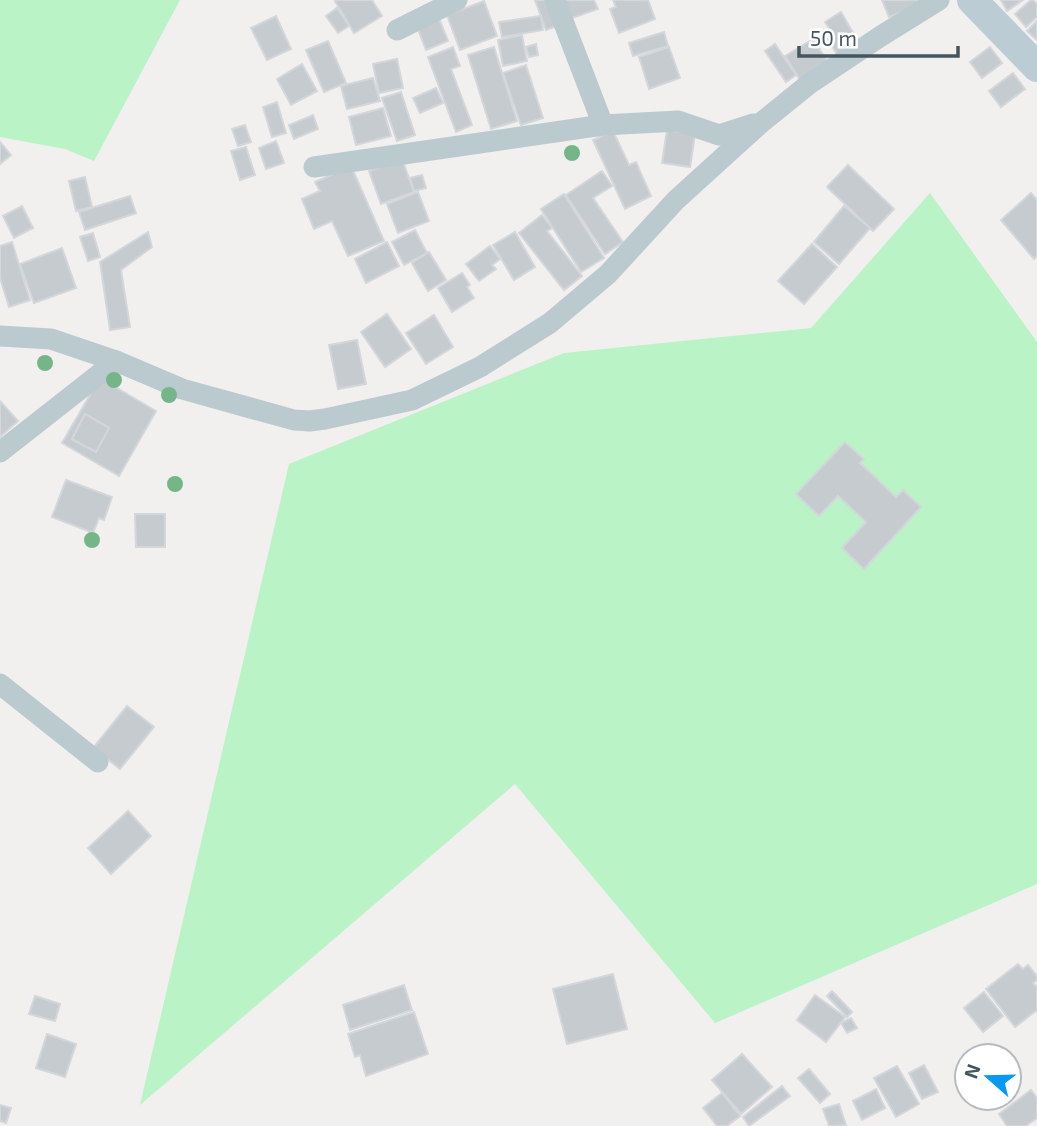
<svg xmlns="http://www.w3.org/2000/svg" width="1037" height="1126" viewBox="0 0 1037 1126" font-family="'Exo 2',sans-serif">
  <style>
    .green { fill: #baf3c6 }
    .building { fill: #c6cbcf; stroke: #d3d7db; stroke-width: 2; fill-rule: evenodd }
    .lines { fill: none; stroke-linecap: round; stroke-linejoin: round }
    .street { stroke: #bbcacf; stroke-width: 21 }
    .secondary { stroke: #bbccd5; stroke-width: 30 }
    .tree { fill: #75b689 }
  </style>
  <rect width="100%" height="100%" fill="#f2efef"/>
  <g class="green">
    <path d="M0,0h180l-86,161 -29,-12 -65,-12z"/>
    <path d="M930,193l107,149v542l-322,139 -200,-239 -375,321 149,-641 275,-111 247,-25z"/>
  </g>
  <g class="building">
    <path d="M338,0h34l10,16 -28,17 -19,-32z"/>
    <path d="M535,0h15l10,25 -14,5z"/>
    <path d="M561,0h33l4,9 -29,10z"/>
    <path d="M613,0h35l7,19 -36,14 -9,-24 6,-2z"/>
    <path d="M882,0h48l-41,17z"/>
    <path d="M1001,0h22l-16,11z"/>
    <path d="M1031,0h2l4,4v13l-11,10 -11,-13z"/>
    <path d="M484,1l13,35 -37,14 -13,-35z"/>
    <path d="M337,8l12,18 -11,7 -12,-17z"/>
    <path d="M841,12l19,33 -21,13 -11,-19 6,-3 -9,-14z"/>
    <path d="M276,16l15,33 -24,11 -16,-32z"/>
    <path d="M438,16l10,25 -22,9 -10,-26z"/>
    <path d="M541,16l2,14 -41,7 -3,-15z"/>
    <path d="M1037,21v19l-10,-9z"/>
    <path d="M664,32l4,14 -35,10 -4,-13z"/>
    <path d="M522,35l5,26 -24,5 -5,-26z"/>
    <path d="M813,39l15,23 -28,18 -15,-24z"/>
    <path d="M328,41l18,42 -22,9 -18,-42z"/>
    <path d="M536,44l2,11 -9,2 -3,-10z"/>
    <path d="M775,44l21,31 -10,7 -21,-31z"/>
    <path d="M453,47l7,19 -9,3 21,56 -16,7 -28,-75z"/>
    <path d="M494,47l23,74 -26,8 -23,-74z"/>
    <path d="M669,47l11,31 -31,11 -10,-32z"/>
    <path d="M990,47l12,16 -20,15 -12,-16z"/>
    <path d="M397,59l6,29 -24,5 -6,-29z"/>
    <path d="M302,64l15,27 -26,14 -14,-26z"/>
    <path d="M526,65l17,53 -22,7 -18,-52z"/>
    <path d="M1013,73l12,16 -24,18 -12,-16z"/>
    <path d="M373,78l7,23 -33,8 -6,-23z"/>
    <path d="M436,88l7,15 -23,10 -7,-15z"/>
    <path d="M401,92l14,43 -18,6 -15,-43z"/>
    <path d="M277,102l9,31 -14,4 -9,-30z"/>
    <path d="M383,108l8,28 -35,9 -7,-28z"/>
    <path d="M313,115l5,14 -24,10 -5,-14z"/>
    <path d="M245,125l6,17 -13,4 -6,-17z"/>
    <path d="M667,130l28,4 -5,33 -28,-4z"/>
    <path d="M613,131l16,34 7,-3 15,34 -26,13 -32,-69z"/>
    <path d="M276,141l8,22 -18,6 -7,-21z"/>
    <path d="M0,142l11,13 -11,9z"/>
    <path d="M246,147l9,28 -15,5 -9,-29z"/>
    <path d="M402,159l12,33 -33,12 -12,-33z"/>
    <path d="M848,165l46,44 -21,22 -46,-44z"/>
    <path d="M351,166l33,75 -36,15 -16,-35 -18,8 -12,-30 18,-8 -5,-9z"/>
    <path d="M602,171l10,15 -19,12 30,44 -18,12 -39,-59z"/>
    <path d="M422,175l4,13 -12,3 -4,-13z"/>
    <path d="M85,177l7,30 -16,4 -7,-30z"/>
    <path d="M418,192l11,29 -31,12 -11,-29z"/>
    <path d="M1031,193l6,7v56l-3,3 -33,-39z"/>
    <path d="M564,194l40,64 -23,14 -40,-63z"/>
    <path d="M130,196l6,17 -51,17 -6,-18z"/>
    <path d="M22,206l11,22 -19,10 -11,-22z"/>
    <path d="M844,206l26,22 -31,36 -25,-22z"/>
    <path d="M542,215l10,13 -5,3 35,45 -18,14 -45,-57z"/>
    <path d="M415,230l12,23 -23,12 -12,-23z"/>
    <path d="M148,232l4,15 -31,23 9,57 -20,3 -10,-68z"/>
    <path d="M515,232l20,35 -21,13 -21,-35z"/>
    <path d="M93,233l7,24 -12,4 -8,-24z"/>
    <path d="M12,242l18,58 -21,7 -9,-29v-32z"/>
    <path d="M387,242l12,24 -33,17 -11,-24z"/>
    <path d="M812,244l25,23 -33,37 -26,-23z"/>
    <path d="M490,246l10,13 -8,6 4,4 -17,12 -13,-17z"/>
    <path d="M62,248l14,40 -42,15 -14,-39z"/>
    <path d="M429,252l17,28 -18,11 -16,-28z"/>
    <path d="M462,273l8,12 -3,2 7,11 -22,14 -14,-24z"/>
    <path d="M387,314l24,35 -26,18 -24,-35z"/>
    <path d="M434,315l19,32 -27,17 -20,-31z"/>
    <path d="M357,340l9,44 -28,5 -9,-44z"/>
    <path d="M100,378l56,33 -37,65 -57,-33zM85,414l24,14 -13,24 -24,-13z"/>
    <path d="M0,401l18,20 -18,16z"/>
    <path d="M85,414l24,14 -13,24 -24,-13z"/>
    <path d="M845,442l19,17 -4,4 36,34 7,-7 18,17 -57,62 -22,-21 24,-26 -28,-26 -19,20 -23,-22z"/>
    <path d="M66,480l46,17 -8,23 -5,-2 -6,15 -41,-16z"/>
    <path d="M135,514h30v33h-29z"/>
    <path d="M127,706l27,21 -34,42 -27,-21z"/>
    <path d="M128,811l23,25 -40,38 -23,-26z"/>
    <path d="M1018,964l5,5 5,-4 9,11v4l-4,3 4,4v23l-22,17 -29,-38z"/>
    <path d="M613,974l14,55 -60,15 -14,-55z"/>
    <path d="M404,985l8,25 -62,20 -7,-25z"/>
    <path d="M832,991l20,21 -5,5 -20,-21z"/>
    <path d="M984,992l19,24 -20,16 -19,-24z"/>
    <path d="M815,995l30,22 -19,25 -29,-22z"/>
    <path d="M35,996l25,8 -5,17 -26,-7z"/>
    <path d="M414,1012l14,42 -62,22 -6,-21 -5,2 -7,-23z"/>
    <path d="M851,1018l6,10 -10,5 -6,-10z"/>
    <path d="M47,1034l29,10 -11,33 -29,-9z"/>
    <path d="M742,1054l30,33 -31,27 -29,-34z"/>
    <path d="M924,1065l14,27 -16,7 -13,-26z"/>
    <path d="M897,1066l22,38 -23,13 -22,-39z"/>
    <path d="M809,1069l21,25 -10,9 -22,-25z"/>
    <path d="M782,1086l8,10 -41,30 -6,-9z"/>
    <path d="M876,1089l9,19 -23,12 -9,-19z"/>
    <path d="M1031,1090l6,8v20l-11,8h-19l-8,-12z"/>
    <path d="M722,1093l18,23 -13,10h-10l-14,-18z"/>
    <path d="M839,1104l7,21 -17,1 -6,-17z"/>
    <path d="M0,1105l11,3 -5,15 -6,-2z"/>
  </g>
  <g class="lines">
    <g class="street">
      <path d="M555,0l48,125"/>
      <path d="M397,30l60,-30"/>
      <path d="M314,167l289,-42 75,-4 41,14 34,-11"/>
      <path d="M0,336l51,3 65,22 66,28 112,31 16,1 15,-2 87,-19 68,-33 70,-44 58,-49 68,-74 86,-78 47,-38 72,-48 58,-36"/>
      <path d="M0,452l116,-91"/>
      <path d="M0,684l98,78"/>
    </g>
    <path class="secondary" d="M972,0l65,67"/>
  </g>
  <g class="tree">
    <circle cx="572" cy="153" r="8"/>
    <circle cx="45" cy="363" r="8"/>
    <circle cx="114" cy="380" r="8"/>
    <circle cx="169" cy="395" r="8"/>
    <circle cx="175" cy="484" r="8"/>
    <circle cx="92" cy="540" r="8"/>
  </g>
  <g transform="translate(988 1077) rotate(290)"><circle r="33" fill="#ffffff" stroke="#b5bcbf" stroke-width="2"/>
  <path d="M0-5L12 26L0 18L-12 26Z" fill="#0998f2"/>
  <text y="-10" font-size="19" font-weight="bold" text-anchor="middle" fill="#45575e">N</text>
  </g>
  <path d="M799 46v10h159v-10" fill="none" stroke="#45575e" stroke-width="3.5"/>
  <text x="810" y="46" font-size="21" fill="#45575e" stroke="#ffffff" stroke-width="5" paint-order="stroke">50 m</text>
</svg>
